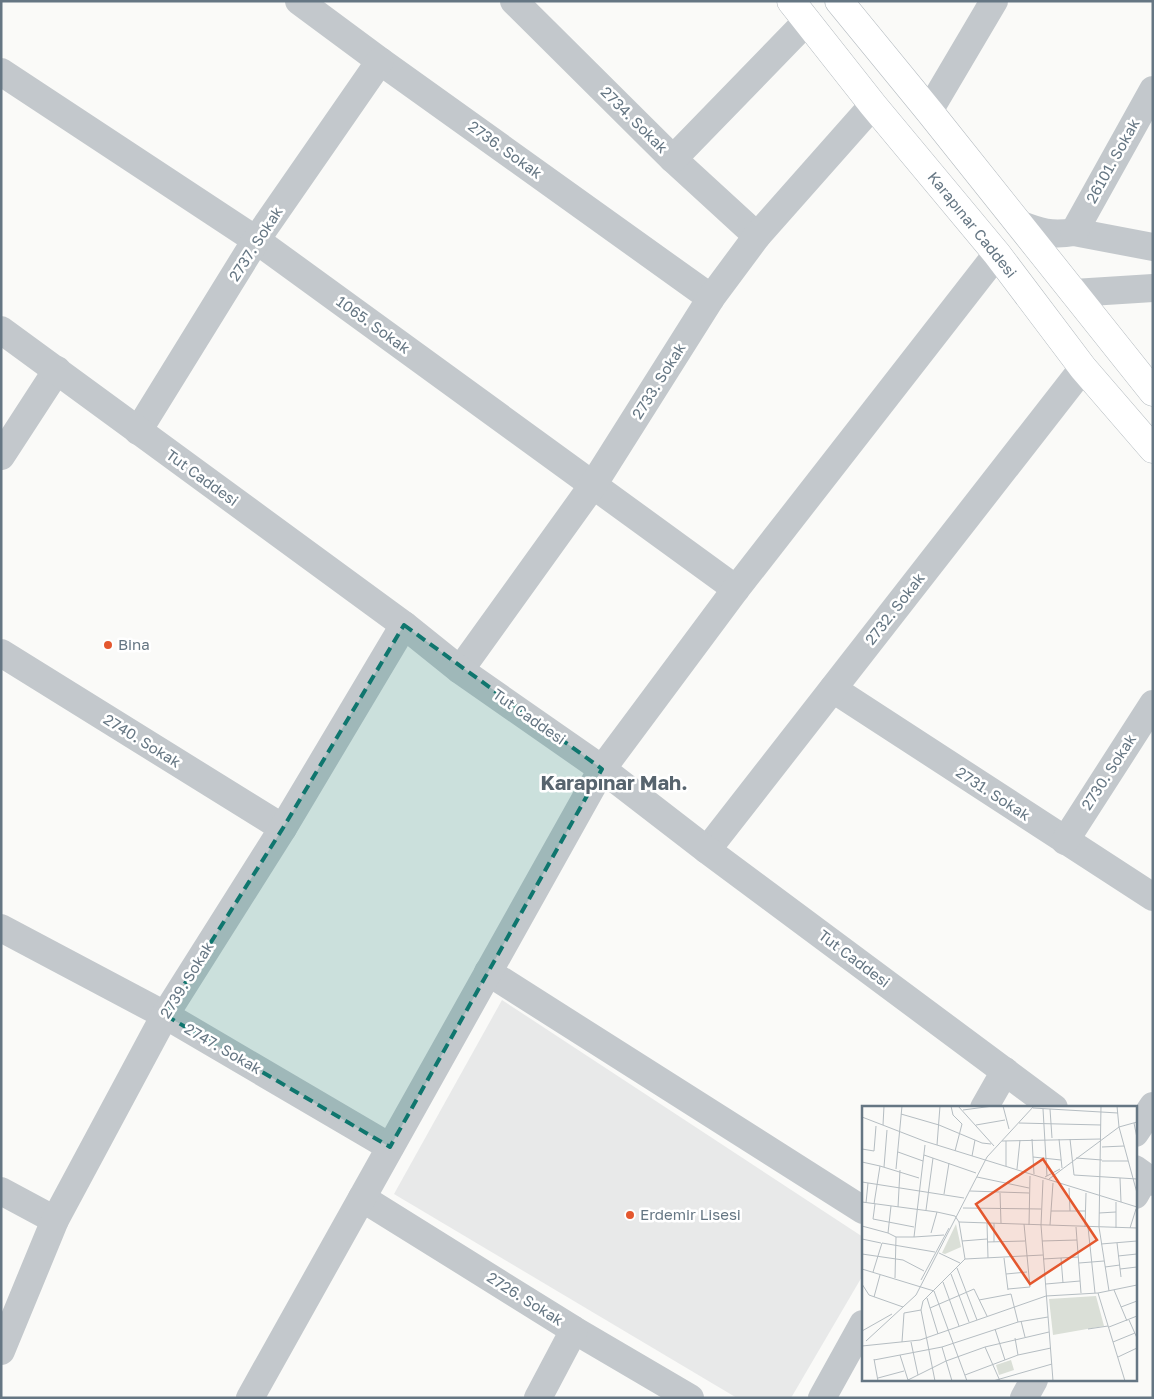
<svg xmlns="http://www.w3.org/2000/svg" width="1154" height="1399" viewBox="0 0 1154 1399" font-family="'Golos Text',sans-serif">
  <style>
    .built { fill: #e8e9e9 }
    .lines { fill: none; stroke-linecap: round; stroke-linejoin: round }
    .secondary-casing { stroke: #b3babf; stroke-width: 29 }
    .minor { stroke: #c3c8cc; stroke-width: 28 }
    .tertiary { stroke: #c3c8cc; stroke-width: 28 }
    .secondary { stroke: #fff; stroke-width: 28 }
    .marked { fill: #0f766e; fill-opacity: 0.2; stroke: #0f766e; stroke-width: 4; stroke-dasharray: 10 6; stroke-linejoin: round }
    .poi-dot { fill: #e4572e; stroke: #fff; stroke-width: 2 }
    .labels { text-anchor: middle; stroke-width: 5; stroke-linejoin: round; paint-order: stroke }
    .street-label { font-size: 15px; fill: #657683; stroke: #fff }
    .poi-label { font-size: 15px; fill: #657683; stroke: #fff; text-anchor: start }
    .district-label { font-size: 20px; font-weight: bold; fill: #57646e; stroke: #fff }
    .inset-road { fill: none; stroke: #b5bdc2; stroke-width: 1 }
    .view { fill: #e4572e; fill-opacity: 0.15; stroke: #e4572e; stroke-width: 2.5 }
    .inset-edge { fill: none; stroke: #657683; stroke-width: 2.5 }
  </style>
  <rect width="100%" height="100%" fill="#fafaf8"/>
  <path class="built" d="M502,1000l361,237v38l-72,123h-54l-343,-204z"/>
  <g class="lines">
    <g class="secondary-casing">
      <g id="secondary">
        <path d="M791,1l82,104 124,149 86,114 70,81"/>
        <path d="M839,1l90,110 224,281"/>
      </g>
    </g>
    <g class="minor">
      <path d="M299,1l81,60 331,237"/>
      <path d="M514,1l159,158 84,77"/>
      <path d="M1,72l255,168 480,349"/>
      <path d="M929,111l65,-110"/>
      <path d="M673,159l134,-138"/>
      <path d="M1019,224c21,8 32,12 55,8l79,15"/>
      <path d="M1074,232l79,-142"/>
      <path d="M1074,293l79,-5"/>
      <path d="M138,431l118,-191 124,-179"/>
      <path d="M1,456l56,-86"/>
      <path d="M1,653l282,175"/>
      <path d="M460,670l133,-185 118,-187 46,-62 116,-131"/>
      <path d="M833,689l320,208"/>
      <path d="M1065,841l88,-137"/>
      <path d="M707,850l376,-482"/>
      <path d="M1,928l164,87 225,132"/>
      <path d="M488,972l375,238"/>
      <path d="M984,1108l21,-37"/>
      <path d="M1135,1133l18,-27"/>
      <path d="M1,1191l54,29"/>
      <path d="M1135,1195l10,-18"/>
      <path d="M362,1198l212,132 116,68"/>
      <path d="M1,1351l54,-131 110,-205 118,-187 121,-203"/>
      <path d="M538,1398l36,-68"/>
      <path d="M822,1398l41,-74"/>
      <path d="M1024,1398l10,-18"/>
    </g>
    <g class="tertiary">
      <path d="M1,330l403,295 56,45 142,99 105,81 347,258"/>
      <path d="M1135,1169l18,13"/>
      <path d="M250,1398l352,-629 134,-180 261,-335"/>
    </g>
    <use href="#secondary" class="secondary"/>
  </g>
  <path class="marked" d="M404,625l198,144 -212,378 -225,-132 118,-187z"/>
  <g class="poi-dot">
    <circle cx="108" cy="645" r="5"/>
    <circle cx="630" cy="1215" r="5"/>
  </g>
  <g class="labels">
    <g class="street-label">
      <text transform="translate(634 120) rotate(45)" y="5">2734. Sokak</text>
      <text transform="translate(505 150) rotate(36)" y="5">2736. Sokak</text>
      <text transform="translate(1113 161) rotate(-61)" y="5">26101. Sokak</text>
      <text transform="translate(972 225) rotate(51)" y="5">Karapınar Caddesi</text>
      <text transform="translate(256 244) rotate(-57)" y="5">2737. Sokak</text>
      <text transform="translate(373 325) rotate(36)" y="5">1065. Sokak</text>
      <text transform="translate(659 381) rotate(-58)" y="5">2733. Sokak</text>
      <text transform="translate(202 478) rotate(36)" y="5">Tut Caddesi</text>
      <text transform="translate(895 609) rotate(-52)" y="5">2732. Sokak</text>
      <text transform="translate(529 717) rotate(35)" y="5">Tut Caddesi</text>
      <text transform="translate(142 741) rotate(32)" y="5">2740. Sokak</text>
      <text transform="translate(1109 772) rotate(-57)" y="5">2730. Sokak</text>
      <text transform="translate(993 794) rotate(33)" y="5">2731. Sokak</text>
      <text transform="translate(854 959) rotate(37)" y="5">Tut Caddesi</text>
      <text transform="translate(187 980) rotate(-58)" y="5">2739. Sokak</text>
      <text transform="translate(223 1049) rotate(30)" y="5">2747. Sokak</text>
      <text transform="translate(525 1299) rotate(32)" y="5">2726. Sokak</text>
    </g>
    <g class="poi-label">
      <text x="118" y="650">Bina</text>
      <text x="640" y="1220">Erdemir Lisesi</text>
    </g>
    <g class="district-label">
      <text x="614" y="790">Karapınar Mah.</text>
    </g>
  </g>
  <g transform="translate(862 1106)">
    <rect width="275" height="275" fill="#fafaf8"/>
    <path d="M94,118l5,23 -16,7 -3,-1zM234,190l8,30 -51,9 -4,-36zM149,254l3,10 -15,5 -3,-10z" fill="#dadfd7"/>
    <path class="inset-road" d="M89,0l2,9 9,9 -7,27M96,0l36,40M141,0l6,23M239,0l-2,121 10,64M255,0l2,21 18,66M171,2l85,5M181,3l4,67M188,3l2,29M101,4l30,-4M39,8l38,11 43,18 9,1M0,11l62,24 213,66M157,17l82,2M272,17l3,15M21,19l1,-19M114,19l29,-5M170,33l2,35M197,33l3,29M208,33l4,36 63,4M140,35l99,-2M75,39l3,-39M240,41l22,-1M0,43l12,2 2,-25M36,46l25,9M62,49l52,18M110,50l3,-16M171,51l28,3M214,52l26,2M240,55h26M0,56l18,4M144,60v-25M22,61l3,-37M34,63l6,-63M155,63l3,-29M115,71l52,11M183,71l15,-8M258,72l1,24M187,73l70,-52 18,-5M181,74l-2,45 12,156M0,76l102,16M207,82l1,23M108,85l59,2M138,87l1,30M82,88l5,-31M0,96l75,10 18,4 4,6 178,6M4,97l2,-20M12,98l6,-38 39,12M13,98l-2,15 41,8M29,100l-3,27 8,4h18l11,-92M36,101l2,-37M101,102l78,1M64,104l7,-52M189,105h34M237,107l17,-1M97,116l6,37M125,117l1,35M132,117v19M167,119l1,-49M188,119l3,-42M0,120l26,7M214,121l5,66M223,121l1,-34M226,121l7,66M254,122v-26M268,122l6,-19M69,127l6,-21M52,131l30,-2M0,133l19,4M100,135l25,-2M180,135l35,-1M125,136l38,-1M255,137l4,34M239,138l36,-3M77,147l21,10M0,148l41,6 21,11M256,150l19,-2M142,152l4,32M199,152l2,25M181,153l35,-2M217,157l25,-2M243,161l15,-2M95,162l20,52M0,163l72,22 33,90M258,163l17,-2M11,166l9,-29 53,9M89,168l18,48M144,168l21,-2M33,172l1,-41M59,174l28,-52M81,176l16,44M0,178l7,11 34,12M184,178l34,-3M146,183l22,-2 -6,-63M252,184l13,31M236,187l27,88M12,191l6,-22M65,192l11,36M117,194l32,-6 7,28M259,201l16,-6M68,202l44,-19 13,27M267,214l8,18M159,215l4,16M247,221l28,-11M133,223l10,31M226,223l20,-3M0,225l30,-17M153,232l3,17M4,235l50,-46 71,-138 47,-51M40,236l2,-29 17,-3M49,236l7,33M251,236l22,-9M0,240l58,-6 126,-44 52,-3 39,-8M80,241l10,34M123,241l15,34M38,249l8,25M256,251l19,-9M12,253l4,22M12,254l68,-13 76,-25 30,-5M103,269l53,-20 33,-7M16,272l26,-7M46,274l38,-19 39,-14 64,-15M73,275l-14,-71 2,-9 42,-42 78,-4M131,275l59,-17"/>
    <path class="view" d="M181,53l54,81 -67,44 -54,-80z"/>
    <rect width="275" height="275" class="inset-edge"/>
  </g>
  <rect width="1154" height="1399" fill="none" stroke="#657683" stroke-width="5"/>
</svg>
